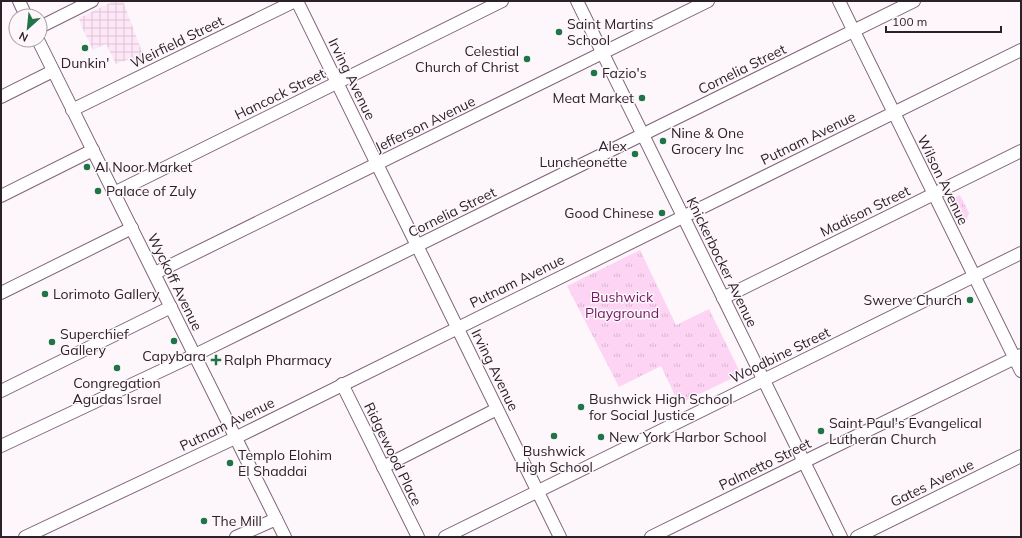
<svg xmlns="http://www.w3.org/2000/svg" width="1022" height="538" viewBox="0 0 1022 538" font-family="Mulish,sans-serif">
  <style>
    .industrial { fill: url(#industrial-grid) }
    .park { fill: url(#park-tufts) }
    .lines { fill: none; stroke-linecap: round; stroke-linejoin: round }
    .minor-casing { stroke: #7f6478; stroke-width: 14 }
    .minor { stroke: #fff; stroke-width: 12 }
    .poi-dot { fill: #207447; stroke: #fdf7fb; stroke-width: 1.5 }
    .labels { text-anchor: middle; stroke-width: 3; stroke-linejoin: round; paint-order: stroke }
    .poi-label { font-size: 14px; fill: #2c2129; stroke: #fdf7fb; text-anchor: start }
    .street-label { font-size: 14px; fill: #2c2129; stroke: #fdf7fb }
    .park-label { font-size: 14px; fill: #721764; stroke: #fdf7fb }
  </style>
  <defs>
    <pattern id="industrial-grid" width="8" height="8" patternUnits="userSpaceOnUse"><rect width="8" height="8" fill="#fee7f8"/><path d="M0 4h8M4 0v8" fill="none" stroke="#dac6d5"/></pattern>
    <pattern id="park-tufts" width="24" height="20" patternUnits="userSpaceOnUse"><rect width="24" height="20" fill="#fdd4f3"/><path d="M3 7l-1-3M5 7V3M7 7l1-3M15 17l-1-3M17 17v-4M19 17l1-3" fill="none" stroke="#d9b6d0"/></pattern>
  </defs>
  <rect width="100%" height="100%" fill="#fdf7fb"/>
  <path class="industrial" d="M114,1h9l22,59 -9,8 -4,-10 -16,6 -10,-20 -13,6 -12,-25 -2,-7z"/>
  <g class="park">
    <path d="M960,195l9,18 -2,5 -6,3 -11,-21z"/>
    <path d="M640,250l36,75 33,-16 32,65 -62,30 -18,-38 -42,21 -52,-101z"/>
  </g>
  <g class="lines">
    <g class="minor-casing">
      <g id="minor">
        <path d="M19,1l7,15"/>
        <path d="M297,1l263,536"/>
        <path d="M577,1l264,536"/>
        <path d="M839,1l182,370"/>
        <path d="M40,27l52,-26"/>
        <path d="M38,40l247,497"/>
        <path d="M1,97l52,-26"/>
        <path d="M72,110l223,-109"/>
        <path d="M114,193l388,-192"/>
        <path d="M1,196l92,-46"/>
        <path d="M155,273l553,-272"/>
        <path d="M1,293l131,-65"/>
        <path d="M723,298l298,-147"/>
        <path d="M342,384l76,153"/>
        <path d="M1,391l170,-84"/>
        <path d="M1,446l200,-94 713,-351"/>
        <path d="M383,467l114,-58"/>
        <path d="M25,537l210,-99 786,-388"/>
        <path d="M236,537l40,-18"/>
        <path d="M445,537l576,-284"/>
        <path d="M651,537l370,-182"/>
        <path d="M857,537l164,-81"/>
      </g>
    </g>
    <use href="#minor" class="minor"/>
  </g>
  <g class="poi-dot">
    <circle cx="559" cy="32" r="4"/>
    <circle cx="85" cy="48" r="4"/>
    <circle cx="527" cy="59" r="4"/>
    <circle cx="594" cy="73" r="4"/>
    <circle cx="642" cy="98" r="4"/>
    <circle cx="663" cy="141" r="4"/>
    <circle cx="635" cy="154" r="4"/>
    <circle cx="87" cy="167" r="4"/>
    <circle cx="98" cy="191" r="4"/>
    <circle cx="662" cy="213" r="4"/>
    <circle cx="45" cy="294" r="4"/>
    <circle cx="970" cy="300" r="4"/>
    <circle cx="174" cy="341" r="4"/>
    <circle cx="52" cy="342" r="4"/>
    <path d="M214 354h4v4h4v4h-4v4h-4v-4h-4v-4h4z"/>
    <circle cx="117" cy="368" r="4"/>
    <circle cx="581" cy="407" r="4"/>
    <circle cx="821" cy="431" r="4"/>
    <circle cx="554" cy="436" r="4"/>
    <circle cx="601" cy="437" r="4"/>
    <circle cx="230" cy="463" r="4"/>
    <circle cx="204" cy="521" r="4"/>
  </g>
  <g class="labels">
    <g class="poi-label">
      <text x="567" y="29">Saint Martins<tspan x="567" dy="16">School</tspan></text>
      <text x="519" y="56" text-anchor="end">Celestial<tspan x="519" dy="16">Church of Christ</tspan></text>
      <text x="85" y="68" text-anchor="middle">Dunkin'</text>
      <text x="602" y="78">Fazio's</text>
      <text x="634" y="103" text-anchor="end">Meat Market</text>
      <text x="671" y="138">Nine &amp; One<tspan x="671" dy="16">Grocery Inc</tspan></text>
      <text x="627" y="151" text-anchor="end">Alex<tspan x="627" dy="16">Luncheonette</tspan></text>
      <text x="95" y="172">Al Noor Market</text>
      <text x="106" y="196">Palace of Zuly</text>
      <text x="654" y="218" text-anchor="end">Good Chinese</text>
      <text x="53" y="299">Lorimoto Gallery</text>
      <text x="962" y="305" text-anchor="end">Swerve Church</text>
      <text x="60" y="339">Superchief<tspan x="60" dy="16">Gallery</tspan></text>
      <text x="174" y="361" text-anchor="middle">Capybara</text>
      <text x="224" y="365">Ralph Pharmacy</text>
      <text x="117" y="388" text-anchor="middle">Congregation<tspan x="117" dy="16">Agudas Israel</tspan></text>
      <text x="589" y="404">Bushwick High School<tspan x="589" dy="16">for Social Justice</tspan></text>
      <text x="829" y="428">Saint Paul's Evangelical<tspan x="829" dy="16">Lutheran Church</tspan></text>
      <text x="609" y="442">New York Harbor School</text>
      <text x="554" y="456" text-anchor="middle">Bushwick<tspan x="554" dy="16">High School</tspan></text>
      <text x="238" y="460">Templo Elohim<tspan x="238" dy="16">El Shaddai</tspan></text>
      <text x="212" y="526">The Mill</text>
    </g>
    <g class="street-label">
      <text transform="translate(177 42) rotate(-26)" y="5">Weirfield Street</text>
      <text transform="translate(742 69) rotate(-26)" y="5">Cornelia Street</text>
      <text transform="translate(352 79) rotate(64)" y="5">Irving Avenue</text>
      <text transform="translate(280 94) rotate(-26)" y="5">Hancock Street</text>
      <text transform="translate(425 124) rotate(-26)" y="5">Jefferson Avenue</text>
      <text transform="translate(808 138) rotate(-26)" y="5">Putnam Avenue</text>
      <text transform="translate(943 180) rotate(64)" y="5">Wilson Avenue</text>
      <text transform="translate(865 211) rotate(-26)" y="5">Madison Street</text>
      <text transform="translate(452 212) rotate(-26)" y="5">Cornelia Street</text>
      <text transform="translate(722 262) rotate(64)" y="5">Knickerbocker Avenue</text>
      <text transform="translate(517 281) rotate(-26)" y="5">Putnam Avenue</text>
      <text transform="translate(175 282) rotate(64)" y="5">Wyckoff Avenue</text>
      <text transform="translate(780 355) rotate(-26)" y="5">Woodbine Street</text>
      <text transform="translate(495 370) rotate(64)" y="5">Irving Avenue</text>
      <text transform="translate(227 424) rotate(-26)" y="5">Putnam Avenue</text>
      <text transform="translate(393 454) rotate(64)" y="5">Ridgewood Place</text>
      <text transform="translate(765 464) rotate(-26)" y="5">Palmetto Street</text>
      <text transform="translate(932 483) rotate(-26)" y="5">Gates Avenue</text>
    </g>
    <g class="park-label">
      <text x="622" y="302">Bushwick<tspan x="622" dy="16">Playground</tspan></text>
    </g>
  </g>
  <rect width="1022" height="538" fill="none" stroke="#2c2129" stroke-width="4"/>
  <g transform="translate(28 28) rotate(207)"><circle r="19" fill="#fdf7fb" stroke="#a9a1a7"/>
  <path d="M0-3L7 15L0 10L-7 15Z" fill="#207447"/>
  <text y="-6" font-size="11" font-weight="bold" text-anchor="middle" fill="#2c2129">N</text>
  </g>
  <path d="M886 26v6h115v-6" fill="none" stroke="#2c2129" stroke-width="2"/>
  <text x="892" y="26" font-size="12" fill="#2c2129" stroke="#fdf7fb" stroke-width="3" paint-order="stroke">100 m</text>
</svg>
